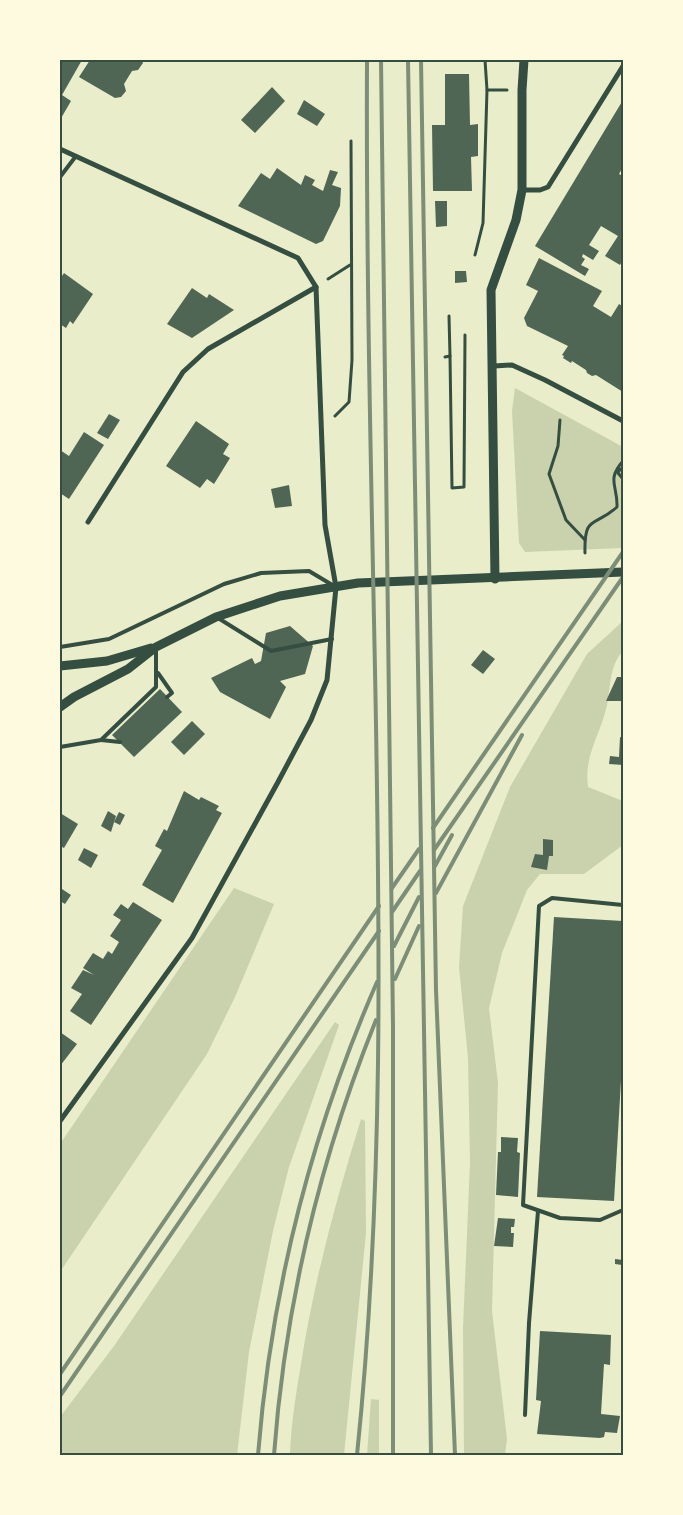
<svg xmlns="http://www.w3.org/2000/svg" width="683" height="1515" viewBox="0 0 683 1515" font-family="'Fira Sans',sans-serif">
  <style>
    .green { fill: #cad2ad }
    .building { fill: #4f6655 }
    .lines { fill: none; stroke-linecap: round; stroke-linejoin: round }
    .path { stroke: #344e41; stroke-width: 3 }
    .service { stroke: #344e41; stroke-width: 4 }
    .minor { stroke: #344e41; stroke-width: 5 }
    .tertiary { stroke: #344e41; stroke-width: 9 }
    .rail { stroke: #7c8e77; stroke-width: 4 }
    .neatline { fill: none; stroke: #344e41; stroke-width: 2 }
  </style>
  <rect width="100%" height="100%" fill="#e9edc9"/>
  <g class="green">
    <path d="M515,388l108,59v101l-98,4 -6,-9 -7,-132z"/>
    <path d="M623,621v30c-14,15 -12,35 -16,54 -7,32 -23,48 -19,82l35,14v44l-39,29h-44l-13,16 -25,63 -13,55 9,75 -6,228 15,128 -2,16h-41l-1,-127 7,-166 -2,-104 -9,-91 4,-61 47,-119 77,-133z"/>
    <path d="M234,888l40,16 -39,93 -28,57 -147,218v-128z"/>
    <path d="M335,1022l4,3 -50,142 -16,64 -24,121 -12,103h-177v-38l54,-71z"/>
    <path d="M361,1119l4,2 1,112 -22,222h-54c1,-31 6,-61 11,-91 13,-83 35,-164 60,-245z"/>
    <path d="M371,1399l8,1v55h-12z"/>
  </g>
  <g class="building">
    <path d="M60,60h22l-20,35 9,6 -11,19z"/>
    <path d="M90,60h52l1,3 -5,7 -6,1 -8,13 2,7 -5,6 -6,1 -36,-21z"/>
    <path d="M445,74h24l1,51 8,-1v32l-7,1 1,34h-39l-1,-66h13z"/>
    <path d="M272,87l13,14 -30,32 -14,-13z"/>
    <path d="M304,100l21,14 -8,12 -20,-12z"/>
    <path d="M623,100v67l-4,7 4,2v83l-3,6 -15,-9 13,-20 -17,-10 -12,19 10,6 -6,9 -10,-6 -1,3 3,2 -4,6 8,4 -4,7 -50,-30z"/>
    <path d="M277,168l24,17 4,-10 10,5 -3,5 11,6 7,-21 8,2 -6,13 9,3 -1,18 -17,35 -7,3 -78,-38 23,-33 9,6z"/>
    <path d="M435,201h12v25l-11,1z"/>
    <path d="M539,258l63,33 -9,15 18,11 8,-13 3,2 1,86 -27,-17 -4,1 -5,-3 -1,-3 -14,-9 -1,2 -8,-5 1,-2 -2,-1 6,-9 -41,-20 -3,-8 14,-27 -12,-6z"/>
    <path d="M455,271h11l1,11 -12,1z"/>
    <path d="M64,273l29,21 -20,30 -3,-3 -4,7 -6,-4v-45z"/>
    <path d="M192,288l15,10 2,-4 25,16 -42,28 -25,-14z"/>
    <path d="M109,414l11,6 -12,19 -11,-6z"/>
    <path d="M196,421l33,23 -6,10 7,4 -16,26 -7,-5 -7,9 -34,-22z"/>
    <path d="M84,432l20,13 -35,54 -9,-6v-43l9,6z"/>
    <path d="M289,485l3,21 -17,2 -4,-19z"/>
    <path d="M290,626l23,20 -8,28 -25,7 6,6 -16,32 -50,-27 -9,-14 41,-20 3,6 6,-3 5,-28z"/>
    <path d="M483,650l12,9 -12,15 -12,-9z"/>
    <path d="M617,677h6v24h-17z"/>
    <path d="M160,689l22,23 -48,45 -22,-22z"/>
    <path d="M192,721l13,13 -21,21 -13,-13z"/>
    <path d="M620,737l3,1v27l-14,-1 1,-8 9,1z"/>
    <path d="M184,791l15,9 2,-3 18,9 -3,4 6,3 -49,90 -31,-18 20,-35 -7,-4 9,-17 3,2z"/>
    <path d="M108,811l8,5 -5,16 -10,-6z"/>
    <path d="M119,812l6,3 -5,10 -6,-3z"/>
    <path d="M60,813l18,11 -14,24 -4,-2z"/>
    <path d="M543,839l10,1v16h-4l-2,14 -16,-3 4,-13 8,1z"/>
    <path d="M84,848l14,7 -7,13 -13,-8z"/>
    <path d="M62,889l9,6 -6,9 -5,-3z"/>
    <path d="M133,902l29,18 -71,105 -21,-14 12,-17 -11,-6 12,-18 11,5 -11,-7 10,-15 10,6 5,-8 4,3 7,-12 -9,-6 11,-16 -8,-5 8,-11 7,5z"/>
    <path d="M554,917l69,4v125l-9,155 -77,-4z"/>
    <path d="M60,1032l17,12 -17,22z"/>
    <path d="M501,1137l17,1 -1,14 3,1 -2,44 -22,-2 2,-43h3z"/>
    <path d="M498,1218l17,1 -1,8h-3v6h3l-1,14 -19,-1z"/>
    <path d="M615,1259l8,1 -1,5 -7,-1z"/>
    <path d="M540,1331l71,4 -1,30 -6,-1 -3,50 19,2 -3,17 -12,-1 -1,5 -4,1 -63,-4 4,-33 -5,-1z"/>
  </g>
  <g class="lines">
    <g class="path">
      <path d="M485,60l2,30h20"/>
      <path d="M475,255l8,-32 4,-133"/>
      <path d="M328,279l22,-14"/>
      <path d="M449,316l1,40"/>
      <path d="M445,357l5,-1 2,132 12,-1 1,-152"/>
      <path d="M335,416l14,-14 3,-42 -1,-219"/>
      <path d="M560,420l-2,26 -9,28 17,46 19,20"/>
      <path d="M623,470l-3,-1 -2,4 5,6"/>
      <path d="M585,553c-1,-39 9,-25 32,-46 1,-21 -11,-27 6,-46"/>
    </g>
    <g class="service">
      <path d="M60,177l16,-21"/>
      <path d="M218,618l53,33 61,-12"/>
      <path d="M60,647l49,-8 115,-55 37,-11 48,-2 25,15"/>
      <path d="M158,673l14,20 -5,4"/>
      <path d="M101,740l19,2"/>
      <path d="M60,747l41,-7 55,-53v-40"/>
      <path d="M623,905l-71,-7 -13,8 -16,299 37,13 40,2 23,-10"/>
      <path d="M525,1415l4,-92 9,-112"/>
    </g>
    <g class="minor">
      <path d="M60,149l238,109 18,29 9,238 11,62 -9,93 -16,40 -33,62 -86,156 -132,183"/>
      <path d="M522,190h18l8,-3 75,-121"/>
      <path d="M494,366l18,-1 33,15 78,41"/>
      <path d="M88,522l95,-150 25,-23 108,-62"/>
    </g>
    <g class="tertiary">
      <path d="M495,579l-4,-289 25,-70 6,-30v-100l2,-30"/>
      <path d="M60,666l47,-5 44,-13"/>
      <path d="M60,707l14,-10 54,-28 28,-22 60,-30 64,-21 78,-13 265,-11"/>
    </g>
    <g class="rail">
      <path d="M381,60l12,967v428"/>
      <path d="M408,60l23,1395"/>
      <path d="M421,60l15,930 19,465"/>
      <path d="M433,828l190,-276"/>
      <path d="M434,850l189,-273"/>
      <path d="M435,866l17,-31"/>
      <path d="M392,888l27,-39"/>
      <path d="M436,893l86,-158"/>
      <path d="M392,912l28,-41"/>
      <path d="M394,946l25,-49"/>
      <path d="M395,979l24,-53"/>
      <path d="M60,1374l319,-468"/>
      <path d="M60,1396l319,-465"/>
      <path d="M258,1455c13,-164 53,-322 119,-473"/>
      <path d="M274,1455c11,-150 46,-296 102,-435"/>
      <path d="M357,1455c27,-261 23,-523 18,-785 -4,-203 -9,-407 -8,-610"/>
    </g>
  </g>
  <rect width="683" height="1515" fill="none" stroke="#fefae0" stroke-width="122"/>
  <rect x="61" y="61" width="561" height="1393" class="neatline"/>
</svg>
